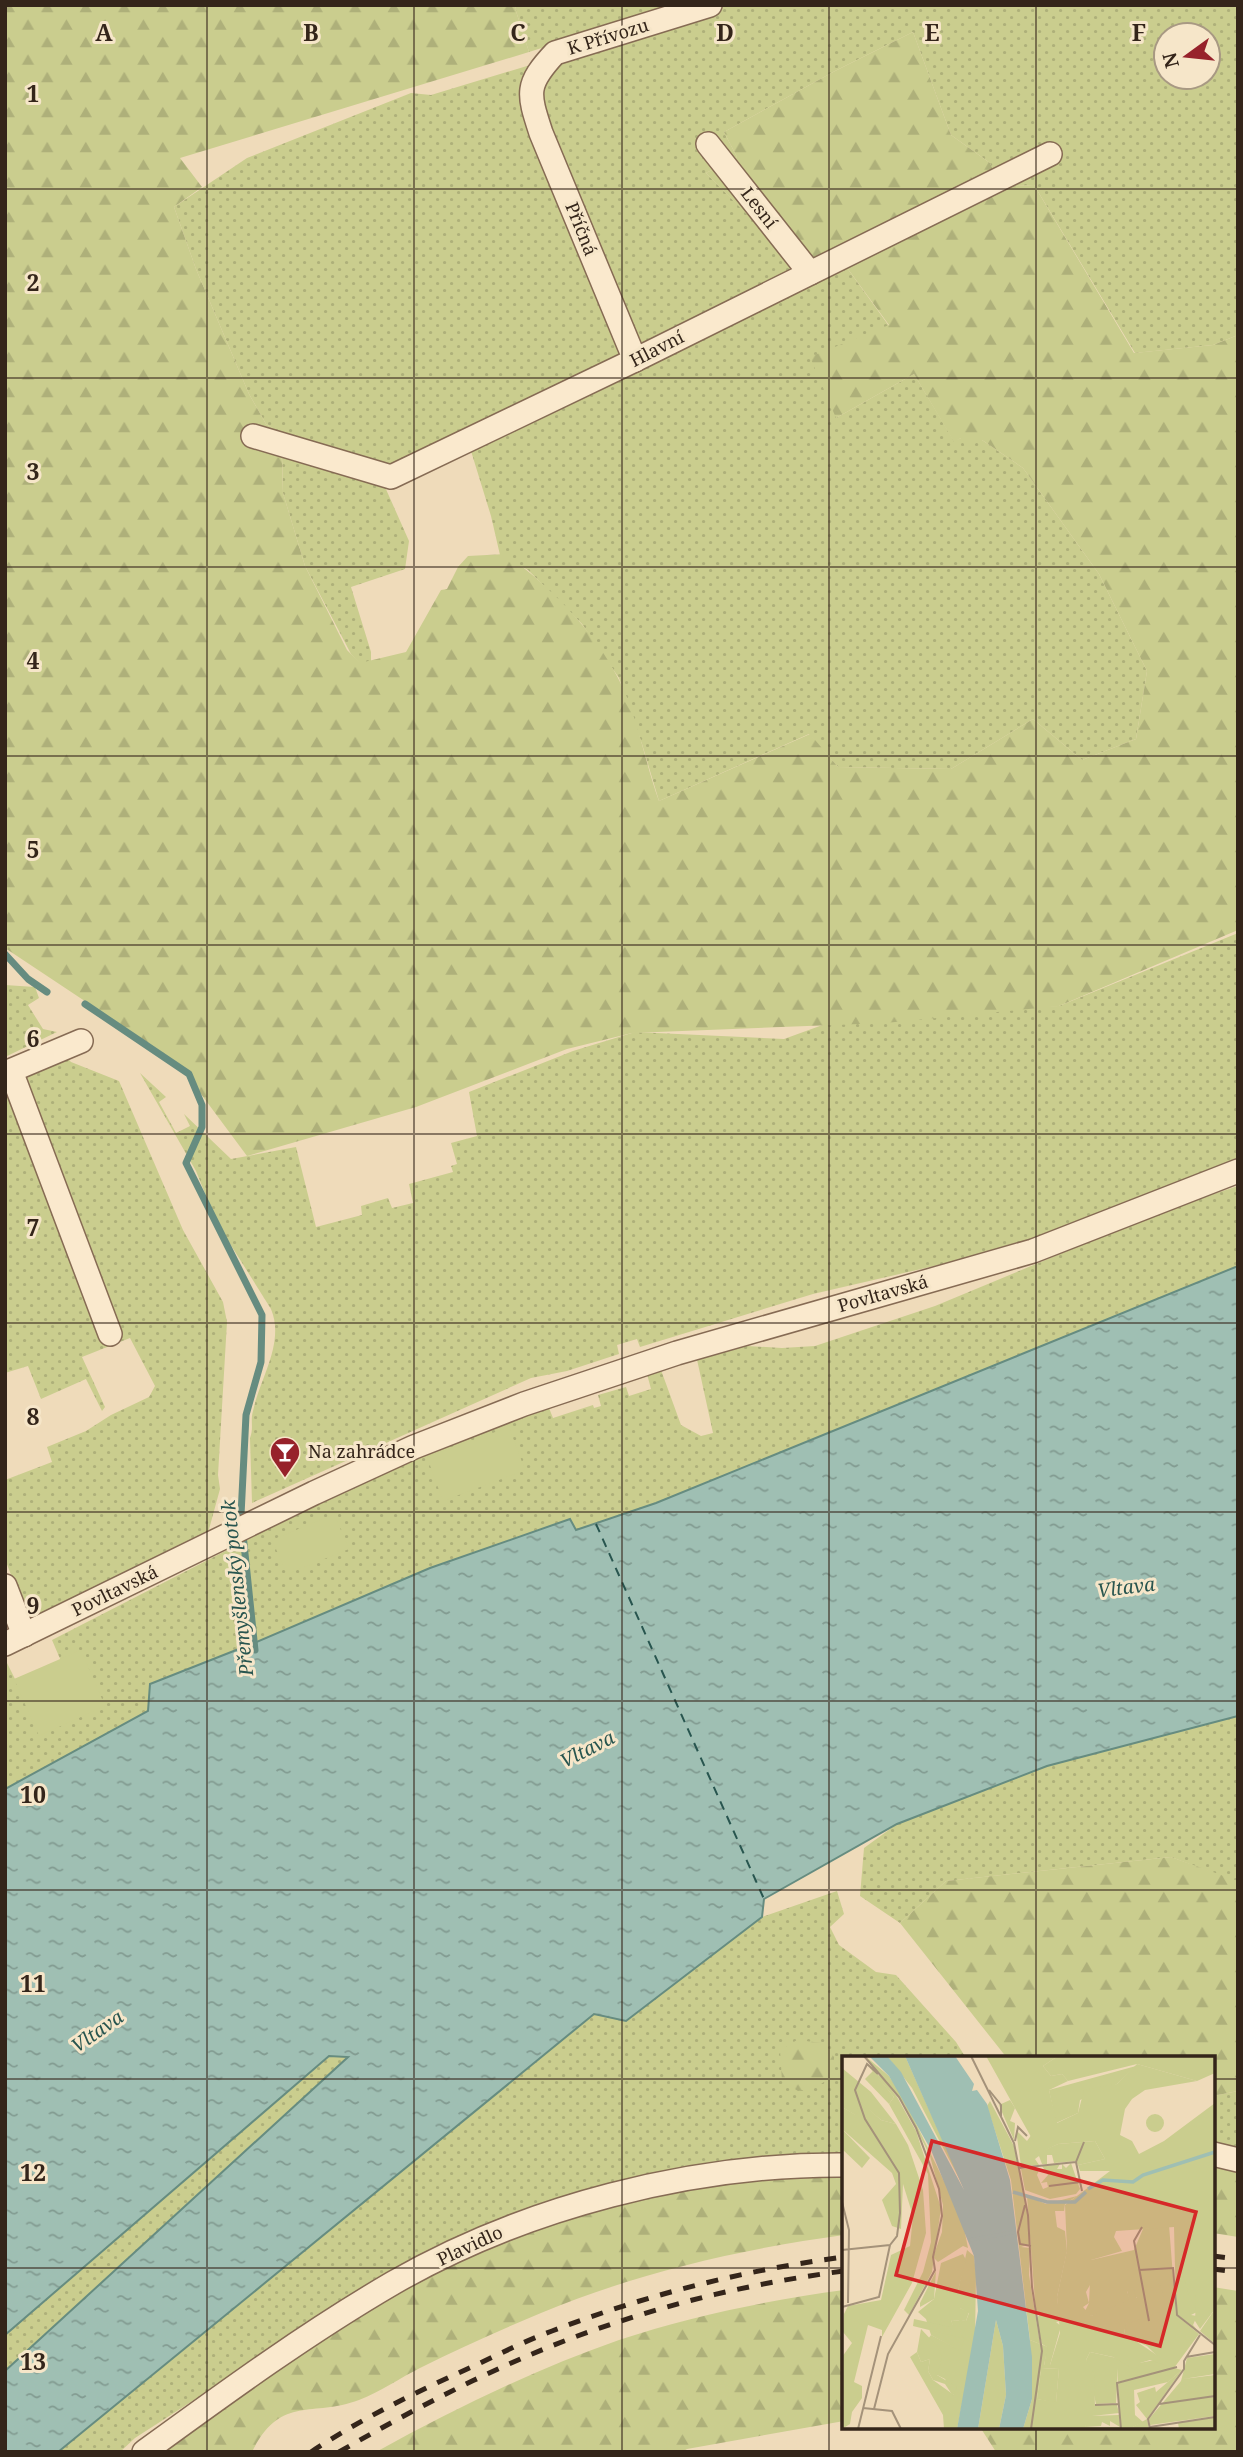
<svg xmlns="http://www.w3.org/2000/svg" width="1243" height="2457" viewBox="0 0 1243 2457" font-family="'Noto Serif',serif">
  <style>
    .grass { fill: url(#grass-dots); fill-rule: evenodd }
    .forest { fill: url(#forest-firs) }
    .park { fill: #cacd8e }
    .water { fill: url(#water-ripples); stroke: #668c80; stroke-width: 2 }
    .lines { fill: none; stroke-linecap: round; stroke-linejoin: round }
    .stream { stroke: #668c80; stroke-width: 7 }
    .ferry { stroke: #28554f; stroke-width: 2; stroke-dasharray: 9 7; stroke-linecap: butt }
    .minor-casing { stroke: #866b54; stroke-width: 26 }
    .minor { stroke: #fae9cd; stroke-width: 23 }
    .rail { stroke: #34251a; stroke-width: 5; stroke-dasharray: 12 12; stroke-linecap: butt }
    .grid { fill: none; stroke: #34251a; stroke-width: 2; stroke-opacity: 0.55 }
    .labels { text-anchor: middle; stroke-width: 6; stroke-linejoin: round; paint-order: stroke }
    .street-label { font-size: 18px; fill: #34251a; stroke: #f6e6c9 }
    .poi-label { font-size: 18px; fill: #34251a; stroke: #f6e6c9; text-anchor: start }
    .water-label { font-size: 19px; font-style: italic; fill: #28554f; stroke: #f6e6c9 }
    .inset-river { fill: none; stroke: #9fbfb3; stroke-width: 3.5 }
    .inset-road { fill: none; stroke: #a4927a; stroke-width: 2 }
    .view { fill: #d62828; fill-opacity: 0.15; stroke: #d62828; stroke-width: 3.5 }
    .inset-edge { fill: none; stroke: #34251a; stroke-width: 3.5 }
    .grid-label { font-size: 23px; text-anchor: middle; font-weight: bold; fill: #34251a; stroke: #f6e6c9; stroke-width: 6; stroke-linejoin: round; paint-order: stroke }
  </style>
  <defs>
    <pattern id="grass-dots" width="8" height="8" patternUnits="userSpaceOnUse" patternTransform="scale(1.75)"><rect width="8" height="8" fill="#cacd8e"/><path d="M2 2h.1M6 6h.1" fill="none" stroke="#aeb07a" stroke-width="1.8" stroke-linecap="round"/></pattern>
    <pattern id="forest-firs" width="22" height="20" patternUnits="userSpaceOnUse" patternTransform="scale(1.75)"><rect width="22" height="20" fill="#cacd8e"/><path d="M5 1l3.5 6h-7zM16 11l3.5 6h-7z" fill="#aeb07a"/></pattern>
    <pattern id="water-ripples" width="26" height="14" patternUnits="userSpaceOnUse" patternTransform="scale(1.75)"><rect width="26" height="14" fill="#9fbfb3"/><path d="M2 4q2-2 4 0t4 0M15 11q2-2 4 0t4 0" fill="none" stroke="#829b91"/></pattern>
  </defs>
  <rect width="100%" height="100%" fill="#efdbba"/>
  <g class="grass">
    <path d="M518,5h159l-148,47 -14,-44z"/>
    <path d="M728,5h510v330l-25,10 -78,8 -101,-168 -33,2 -11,-24 -39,-28 -38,-103 -78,39 -111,61 13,25 -31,16 92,92h47l44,61 -53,92 78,-44 40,67 7,-3 21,2 41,28 76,106 48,97 -11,68 -54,21 -49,-41 -82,50 -113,-2 -29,-33 -150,67 -17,-57 -23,-66 -37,-54 -54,-54 -28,-15 -9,-39 -20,-65 -78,17 -112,-35 -15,-9 -17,-30 -53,-125 -22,-62 73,-49 164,-65 20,2zM1166,35h42v42h-42z"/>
    <path d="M282,456l103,31 24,54 -4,28 -54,18 20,65v9l-11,3 -9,-10 -46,-88 -22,-73z"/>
    <path d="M1238,933v232l-226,83 -199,46 -173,53 -3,-8 -20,6 2,9 -52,17 -36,7 -279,125 -2,-65c4,-10 0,-17 3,-27 7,-33 32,-68 18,-102l-54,-86 -21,-52 -56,-98 26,24 -7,5 17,31 14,-7 -6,-12 47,45 65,-12 20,80 46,-12 -1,-9 27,-8 4,10 21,-5 -4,-19 44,-12 -2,-6 6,-2 -6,-21 26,-7 -8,-44 104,-41 62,-19 149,7 77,-28 198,-5z"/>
    <path d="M5,985l30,2 4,11 -11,7 15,24 14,3 -52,25z"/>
    <path d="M67,1058l4,4 48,19 64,149 40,72 4,20 -9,153 2,14 -12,44 -176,89 -5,-5 -22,-58v-79l47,-18 -5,-15 39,-16 25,-16 38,-18 6,-11 -25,-48 -48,19 23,50 -3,4 -16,-32 -45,20 -13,-33 -23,7v-291z"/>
    <path d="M1238,1186v80l-582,237 -80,28 -6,-12 -420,165 -2,27 -143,78v-125l2,-1 8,16 46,-18 -9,-21 360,-185 135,-52 6,15 40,-13 1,3 7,-2 -3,-11 28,-8 3,9 22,-7 -4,-15 14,-4 20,55 20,11 12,-3 -17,-78 34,-10 52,3 33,-2 120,-40 233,-97z"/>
    <path d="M1238,1716l-1,166 -66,-25 -225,24 -46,42 -40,-27 4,-48 33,-24 150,-58z"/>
    <path d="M837,1891l7,23 -14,13 9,18 37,27 20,3 60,67 10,16h-122v101l-319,54 -114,47 -276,178 -15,14h-62l536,-438 32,6 136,-103z"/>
    <path d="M330,2056l18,1 -343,314v-36z"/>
    <path d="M1238,2091v60l-25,-6v-49z"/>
  </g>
  <g class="forest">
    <path d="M5,5h513l-3,3 14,44 -349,106 22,29 -28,20 22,62 53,125 17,30 15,9 2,60 22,73 42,84 13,13 46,-11 35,-62 6,-1 11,-22 10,-11 38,-2c44,33 87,75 112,124 19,35 27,85 41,123l151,-67 28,33 113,2 82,-50 49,41 54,-21 11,-68 -48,-97 -76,-106 -41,-28 -16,8 -5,-10 -7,4 -40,-68 -78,44 -26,-61 79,-32 -44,-60h-48l-91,-92 31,-16 -13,-25 111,-61 78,-39 38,103 39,28 11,24 33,-2 100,168 79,-8 25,-10v595l-179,76 -174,17 -253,10 -65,16 -151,58 -169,49 -69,-93 -173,-115z"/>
    <path d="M1171,1857l67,24v210l-25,5v-38h-206l-107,-135 46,-42z"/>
    <path d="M797,2040l25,3 12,14v18l-19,13 -17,3 -16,-10 -2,-31z"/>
    <path d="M1213,2161l25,5v71l-25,-4z"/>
    <path d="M844,2172v63c-103,14 -207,38 -303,78 -41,17 -81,35 -121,55 -20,10 -40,24 -61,32 -48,18 -78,-6 -107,52h-98c110,-75 217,-158 340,-210 37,-16 78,-25 117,-35l3,-6 46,-11z"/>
    <path d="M1213,2287l25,4v161h-242l-16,-25h233z"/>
    <path d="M844,2290v131l-157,28 -5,3h-306c78,-43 160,-83 243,-112 72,-24 150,-40 225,-50z"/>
  </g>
  <g class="park">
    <path d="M509,1427l16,43 -82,31 -16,-44z"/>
    <path d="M334,1514l15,35 -62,25 -15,-34z"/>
    <path d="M81,1650l24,56 -66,30 -25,-57z"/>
  </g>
  <path class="water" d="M1238,1266v450l-191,50 -150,58 -133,75 -2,18 -136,104 -32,-7 -536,438h-53v-81l343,-314 -19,-1 -324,279v-546l143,-78 2,-27 104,-41 176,-75 140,-49 6,11 80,-27z"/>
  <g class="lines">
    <g class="stream">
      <path d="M5,954l23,25 19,13"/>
      <path d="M85,1004l104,70 13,31v22l-16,36 76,152 -1,47 -15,53 -5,100 14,135"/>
    </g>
    <path class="ferry" d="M596,1524l168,375"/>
    <g class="minor-casing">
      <g id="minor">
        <path d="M708,144l102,129"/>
        <path d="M635,360l-94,-227c-13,-40 -16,-48 14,-80l155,-48"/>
        <path d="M253,436l138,41 244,-117 415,-206"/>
        <path d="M11,1071l99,263"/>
        <path d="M5,1073l76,-32"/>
        <path d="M5,1586l19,49"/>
        <path d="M5,1644l309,-151 100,-46 110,-43 153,-51 356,-102 205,-80"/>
        <path d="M1213,2154l25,6"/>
        <path d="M144,2452c81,-59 163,-119 249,-169 132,-76 299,-119 451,-118"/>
      </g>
    </g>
    <use href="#minor" class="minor"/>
    <g class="rail">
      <path d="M1213,2256l25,3"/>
      <path d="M1213,2269l25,3"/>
      <path d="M311,2452c48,-32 101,-58 154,-82 29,-13 57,-28 87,-39 94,-36 192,-61 292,-74"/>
      <path d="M339,2452c87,-50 180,-98 276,-129 74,-25 152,-42 229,-52"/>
    </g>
  </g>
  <path class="grid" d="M207,5v2447M414,5v2447M622,5v2447M829,5v2447M1036,5v2053M5,189h1233M5,378h1233M5,567h1233M5,756h1233M5,945h1233M5,1134h1233M5,1323h1233M5,1512h1233M5,1701h1233M5,1890h1233M5,2079h839M1213,2079h25M5,2268h839M1213,2268h25M1036,2427v25"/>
  <defs>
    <g id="bar-pin" transform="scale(1.575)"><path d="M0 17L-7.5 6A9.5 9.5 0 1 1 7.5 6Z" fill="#97222b" stroke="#f6e6c9"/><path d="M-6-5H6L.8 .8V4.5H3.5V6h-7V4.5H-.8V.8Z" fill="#fff"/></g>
  </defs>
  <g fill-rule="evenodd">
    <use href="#bar-pin" x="285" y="1452"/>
  </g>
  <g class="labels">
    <g class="street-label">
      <text transform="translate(608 37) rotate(-17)" y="6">K Přívozu</text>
      <text transform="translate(759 208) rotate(52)" y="6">Lesní</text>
      <text transform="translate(581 229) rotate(68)" y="6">Příčná</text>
      <text transform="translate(657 349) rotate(-27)" y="6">Hlavní</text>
      <text transform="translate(883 1294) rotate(-16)" y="6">Povltavská</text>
      <text transform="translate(115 1591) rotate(-26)" y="6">Povltavská</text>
      <text transform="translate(470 2246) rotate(-25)" y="6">Plavidlo</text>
    </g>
    <g class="poi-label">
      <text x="308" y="1458">Na zahrádce</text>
    </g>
    <g class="water-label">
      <text transform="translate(1126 1587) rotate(-7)" y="7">Vltava</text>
      <text transform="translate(237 1588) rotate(-96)" y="7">Přemyšlenský potok</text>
      <text transform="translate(587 1749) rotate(-27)" y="7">Vltava</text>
      <text transform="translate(97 2031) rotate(-35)" y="7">Vltava</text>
    </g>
  </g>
  <g transform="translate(842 2056)">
    <rect width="373" height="373" fill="#efdbba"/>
    <path d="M23,0l24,20 16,25 57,117 6,30 -5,-2 -25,16 -5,-5 9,-25 1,-27 -13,-49 -26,-52zM45,0h18l60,134 -53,-102zM216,0h157v17l-18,8 -60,-17 -69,17 -6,-7 -11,2 -8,-10zM294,10l-19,18 -37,16 -2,13 -22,10 -7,-33zM0,12l29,24 25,32 -15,-4 -21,-18 -3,14 -15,-9zM31,15l21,26 -5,7 -24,-25zM168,44l5,8 -5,13 5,2 -1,17 -15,-35zM148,45l24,45 14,69 2,29 -9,3 9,1 -1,27 11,69 -10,-4 -19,-160 -24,-74zM304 67a9 9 0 1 1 18 0a9 9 0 1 1-18 0ZM0,73l28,29 -8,10 -20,-19zM174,74l11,11 5,-7 8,18 18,-8 37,-3 10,18 -27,6 -2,-4 -22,2 -2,-8h-5v9h-5l-3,-8 -4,3 4,6 -18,1zM229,107l9,26 -4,5 -26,5 -25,-9 -4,-21 19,-1 -3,7 6,14 5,-2 -1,-5 -6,1 7,-8 -6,-9 18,-2 -3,5h5v-5l4,4zM185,140l19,8 31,-8 -12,8 -1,7h-9l2,16 8,4 2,20 -10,46 3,24 -4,1 5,4 -11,39 -6,1 3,-19 -5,-3 -6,-26 4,-3h-4zM327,169l7,90 23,19 -25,34 -56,14v-14l-2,35 -20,1 -10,-44 4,-8 49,11 21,-4 -13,-13 -23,-10 1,-12 29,-13 -11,-15 -8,2 -8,-7 3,9 -14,9 -25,7 -7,-3 5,-10 2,-43 43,-10 9,-21zM125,194l7,6 2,18 -1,65 -18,90h-13l-1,-14 -33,-58 7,-5 4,10 9,-3 -2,12 5,9 21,15 -9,-16 -8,-4v-28l-9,-8 3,-4 29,15 -9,-30 15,1 3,-8 -9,-5 -2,-17zM338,211l16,28 1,17 -6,3 6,1 -4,9 5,6 -21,-17 -2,-46zM94,215l-2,28 -14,8v-4zM373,253v35l-15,-13zM154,264l7,26 3,49 -7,34h-21zM373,298v20l-32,5 32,-4v41l-65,9 -1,-6 32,-38 6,-23zM217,312l-3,35 -19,-4 4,-30zM340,314l-35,49 2,10h-20l18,-10 -11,-14 4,-3 -3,-9 18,-6 1,5zM254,349h21l2,8 -27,3 27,-1 1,12 -10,-6v5l-8,-4 -1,4 -16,1 2,-11zM373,361v12h-36l-1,-6z" fill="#cacd8e"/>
    <path d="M144,0h72l-15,10 8,10 11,-2 6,7 -19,9 8,33 21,-10 6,-23 33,-6 20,-20 60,17 -52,9 -13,9 -7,10 -5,26 12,6 7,13 25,-13 51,-38v206l-15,20 -5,-8 1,-26h-7l-8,-27h-6l-1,-41 -58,4 -2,6 8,14 -31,9 3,18 -8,14 3,11 -6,4 8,9 38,-16 -2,-10 7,-1 2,9 21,-15 4,3 5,24 -40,14 -2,9 43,29v4l-17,-6 -10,3 -5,7 -22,-13 -23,-5 -4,8 8,13 1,34 -10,20h35l-2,-45 56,-14 8,2 -14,12 -34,8 1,25 8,7 -14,7h-106l9,-30 -2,-59 18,7 -4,18h6l10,-32 -3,-36 10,-47 -2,-45 45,-34h-30l-2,-6 27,-6 -10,-18 -37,3 -18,9zM217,312l-3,34 -19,-3 4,-30zM27,11l14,12 14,18 19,34 25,77 -9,64 -23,43 -5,-5 19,-38 8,-30 -3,-68 -39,-70 5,-7zM18,45l21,19 15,4 12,21 15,45 3,43 -14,50 -30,54v-7l-14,-5 -14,57 8,4v12l-10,14 -2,12 -8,5v-72l10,-14 -9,-11 1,-18 4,-8 33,-6 10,-45 19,-9 3,-30 -10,-32 -2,45 -9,-3 -10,-26 14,-16 -4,-11 -50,-44v-22l14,8zM121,198l3,6 -8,31 7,7 -5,10 9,4 -3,9 -15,-1 4,11 10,8 -5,12 -29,-16 -5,-16 -8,-7 16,-13 7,-36zM79,273l17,18 4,11 -5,17 20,12 -4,9 -8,-12 -12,-4 -5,-9 2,-12 -9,3 -4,-10z" fill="#cacd8e" fill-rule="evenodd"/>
    <path d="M72,263l36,8 11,-8 6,6 -6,13 -48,-12z" fill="#cacd8e"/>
    <path d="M27,0h18l14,16 63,118 -59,-134h50l19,28 -2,7 5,-1 10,14 23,76 22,177v42l-9,30h-24l7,-34 -3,-49 -7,-26 -18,109h-21l21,-118 -4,-55 -43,-106 -42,-74z" fill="#9fbfb3"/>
    <path class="inset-river" d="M246,133l15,-9 30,2 10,-7 72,-23M171,136l34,10h28l11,-10M128,184l45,-8"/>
    <path class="inset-road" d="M22,0l35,41 17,31 23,61 3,27 -9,41 2,13 -47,84 -14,55M129,0l43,87 14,72 4,72 10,64 -11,78M36,18l-11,-10 -12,26 10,29 34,54 1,40 -3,23 -7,9M147,34l12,15v11M173,85l3,-14 9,9M177,112l57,-6M207,130l32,-4M240,135l-6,-29 8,-20M0,146l7,28 -1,73M183,149l-7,27 2,12 11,2M300,171l-8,14 15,80M0,194l48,-5M297,214l34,-2 4,47 38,30M0,251l37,-10 11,-52M344,301l29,-5M317,348l56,-8M253,349l23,-1M21,352l29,3 9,18M308,371l65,-10M16,373l23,-93M279,373l-4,-46 60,-16M308,373l-2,-10 36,-50v-8l16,-26"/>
    <path class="view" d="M90,85l264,71 -36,134 -264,-71z"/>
    <rect width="373" height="373" class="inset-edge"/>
  </g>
  <g class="grid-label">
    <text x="104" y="41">A</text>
    <text x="311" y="41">B</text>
    <text x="518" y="41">C</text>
    <text x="725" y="41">D</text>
    <text x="932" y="41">E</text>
    <text x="1139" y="41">F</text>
    <text x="33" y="102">1</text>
    <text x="33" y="291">2</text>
    <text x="33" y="480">3</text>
    <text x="33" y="669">4</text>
    <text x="33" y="858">5</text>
    <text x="33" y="1047">6</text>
    <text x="33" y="1236">7</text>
    <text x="33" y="1425">8</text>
    <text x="33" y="1614">9</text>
    <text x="33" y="1803">10</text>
    <text x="33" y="1992">11</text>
    <text x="33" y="2181">12</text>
    <text x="33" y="2370">13</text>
  </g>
  <rect width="1243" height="2457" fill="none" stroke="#34251a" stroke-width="14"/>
  <g transform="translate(1187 56) rotate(255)"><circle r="33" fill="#f6e6c9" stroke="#a89983" stroke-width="2"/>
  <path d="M0-5L12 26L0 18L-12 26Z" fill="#97222b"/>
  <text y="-10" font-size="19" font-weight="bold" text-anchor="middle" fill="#34251a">N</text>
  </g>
</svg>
